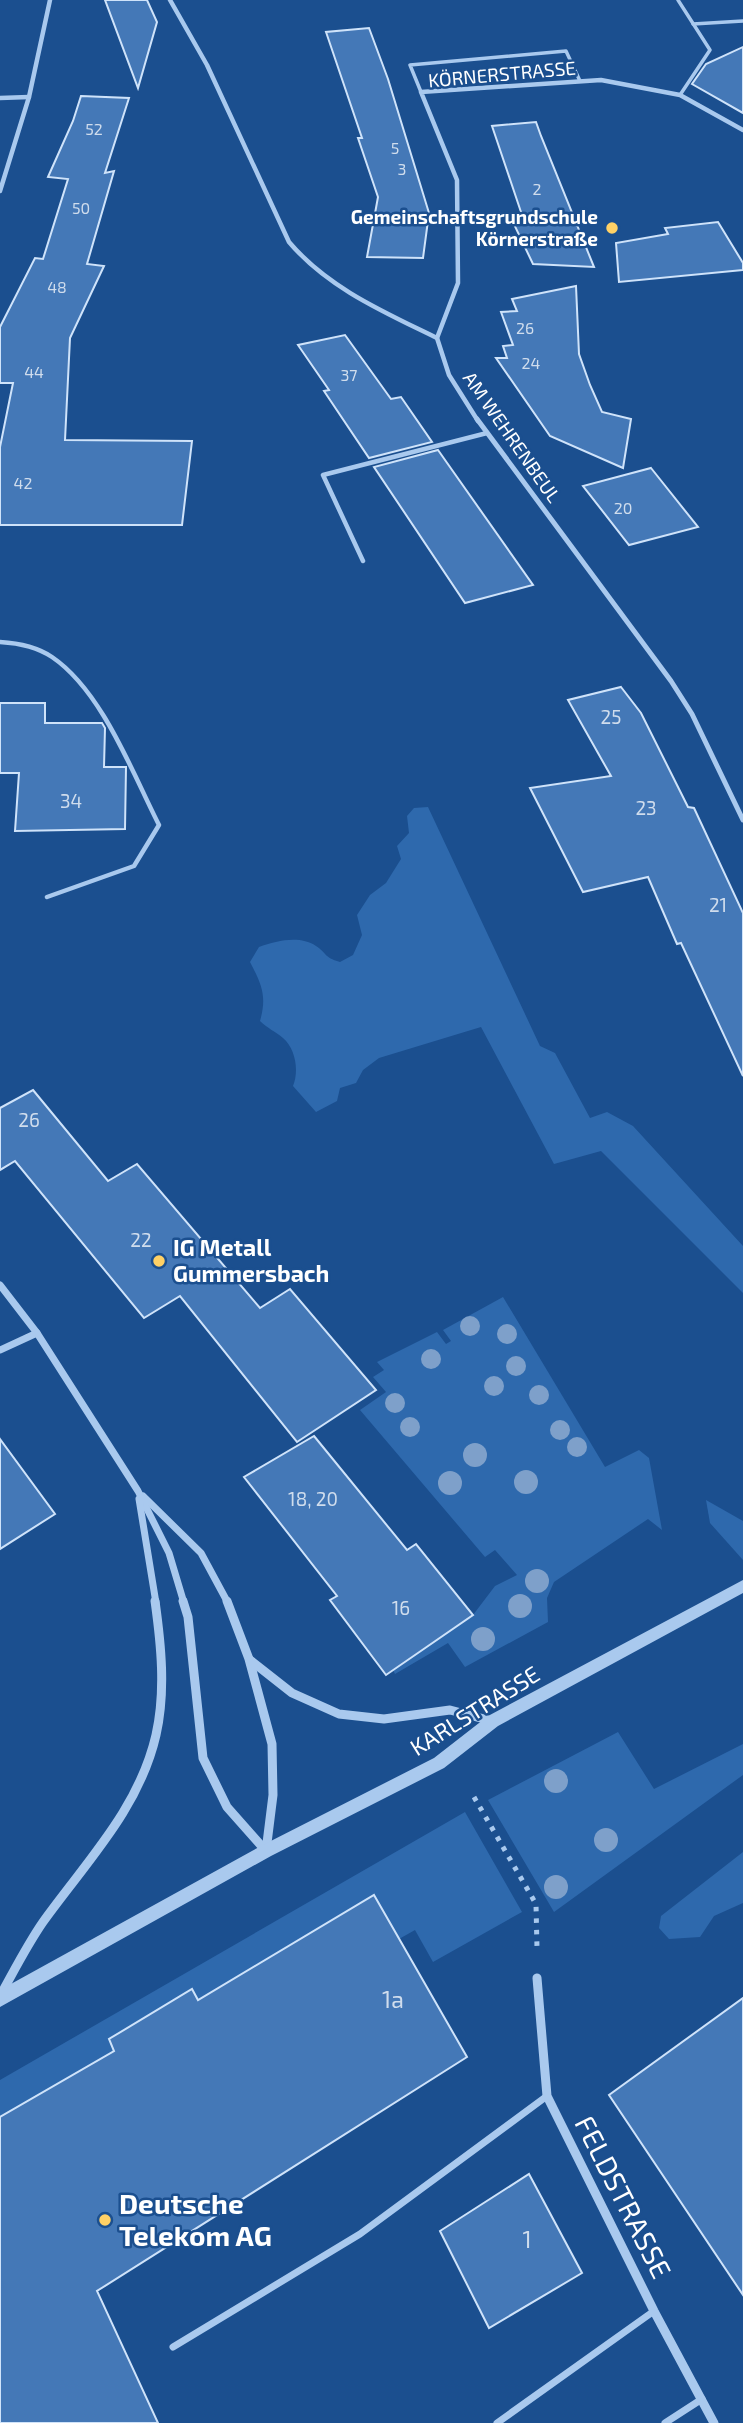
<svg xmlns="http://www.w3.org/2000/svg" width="743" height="2423" viewBox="0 0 743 2423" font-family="'Exo 2',sans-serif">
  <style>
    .green { fill: #2e69ad }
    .building { fill: #4478b7; stroke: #cfe3fa; stroke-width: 2 }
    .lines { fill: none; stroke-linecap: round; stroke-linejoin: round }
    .path { stroke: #a9c9ee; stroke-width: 5; stroke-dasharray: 4.5 7; stroke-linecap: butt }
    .service-far2 { stroke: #a9c9ee; stroke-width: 3.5 }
    .service-far1 { stroke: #a9c9ee; stroke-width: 4.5 }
    .service { stroke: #a9c9ee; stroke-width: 7 }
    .minor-far3 { stroke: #a9c9ee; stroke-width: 4.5 }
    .minor-far2 { stroke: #a9c9ee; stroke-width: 5 }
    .minor-far1 { stroke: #a9c9ee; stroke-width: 7 }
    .minor { stroke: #a9c9ee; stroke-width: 9 }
    .tertiary { fill: #a9c9ee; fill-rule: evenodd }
    .tree { fill: #7ea0ca }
    .poi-dot { fill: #ffd166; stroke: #1b4f8f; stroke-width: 2.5 }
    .labels { text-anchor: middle; stroke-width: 5; stroke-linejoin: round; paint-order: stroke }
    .far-number-label { font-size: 16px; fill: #d0dded }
    .far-street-label { font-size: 19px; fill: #fff; stroke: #1b4f8f }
    .far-poi-label { font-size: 19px; font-weight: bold; fill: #fff; stroke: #1b4f8f; text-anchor: end }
    .number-label { font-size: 19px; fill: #d0dded }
    .poi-label { font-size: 23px; font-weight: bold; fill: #fff; stroke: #1b4f8f; text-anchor: start }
    .street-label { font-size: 23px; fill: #fff; stroke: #1b4f8f }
    .near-number-label { font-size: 23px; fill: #d0dded }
    .near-street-label { font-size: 28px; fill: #fff; stroke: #1b4f8f }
    .near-poi-label { font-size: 28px; font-weight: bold; fill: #fff; stroke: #1b4f8f; text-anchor: start }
  </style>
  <rect width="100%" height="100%" fill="#1b4f8f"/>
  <g class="green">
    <path d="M428,807l112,239 15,7 35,65 17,-6 26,14 110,120v47l-142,-142 -47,13 -73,-137 -102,31 -16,12 -7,13 -16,5 -3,13 -21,11 -23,-26c6,-14 3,-37 -10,-48 -7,-6 -16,-10 -23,-17 7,-25 2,-36 -10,-59l9,-15c18,-6 40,-12 57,-1 11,7 7,11 24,16l13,-7 9,-20 -5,-20 13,-20 16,-12 15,-24 -4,-13 12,-13 -2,-17 7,-8z"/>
    <path d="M503,1297l102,170 34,-17 10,8 13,72 -14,-11 -94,63 -7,16 1,24 -83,45 -17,-24 -53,31 -2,-4 80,-55 22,-29 22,-11 -22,-25 -10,7 -125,-147 26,-18 -13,-15 11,-7 -7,-8 60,-30 9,12 5,-3 -8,-11z"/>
    <path d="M706,1500l37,21v39l-33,-37z"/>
    <path d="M618,1732l36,57 89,-45v31l-189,137 -66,-112z"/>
    <path d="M465,1812l57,100 -89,50 -18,-32 -16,9 -26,-44 -175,105 -7,-11 -82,50 5,12 -114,66v-37z"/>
    <path d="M743,1852v51l-29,13 -14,21 -31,2 -10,-11 2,-12z"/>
  </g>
  <g class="building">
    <path d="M105,0h42l10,22 -19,66z"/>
    <path d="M369,28l19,51 41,134 -6,45 -56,-1 11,-60 -20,-59h4l-36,-106z"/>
    <path d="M743,47v66l-51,-29 14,-20z"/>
    <path d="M81,96l48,2 -24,75 9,-2 -27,93 17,2 -34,72 -5,102 127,1 -10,84h-182v-78l13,-64h-13v-56l35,-69 8,1 25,-80 -20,-2 25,-56z"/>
    <path d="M536,122l5,14 53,131 -61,-3 -23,-48 12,-1 -30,-89z"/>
    <path d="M718,222l25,41v7l-124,12 -3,-39 52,-9 -3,-6z"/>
    <path d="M576,286l3,68 11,31 12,27 29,7 -8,49 -73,-32 -54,-78h11l-4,-12 10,-1 -12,-33 16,-1 -5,-12z"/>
    <path d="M345,335l46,64 10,-2 31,45 -63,16 -45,-67 5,-1 -31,-45z"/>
    <path d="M438,450l95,135 -68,18 -91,-136z"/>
    <path d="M651,468l47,59 -69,18 -46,-59z"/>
    <path d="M621,687l20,26 47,94 6,1 49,105v163l-62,-133 -4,1 -29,-67 -65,15 -53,-104 81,-12 -43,-76z"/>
    <path d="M0,703h45v20h57l3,5 -1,39h22l-1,62 -110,2 4,-58h-19z"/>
    <path d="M33,1090l75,91 29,-17 123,144 30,-19 86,101 -79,52 -117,-146 -36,22 -129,-157 -15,9v-62z"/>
    <path d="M314,1436l93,114 9,-6 57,71 -87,60 -56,-75 7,-4 -93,-119z"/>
    <path d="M0,1439l55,75 -55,35z"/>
    <path d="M374,1895l93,162 -370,234 61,132h-158v-306l114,-66 -5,-12 83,-50 6,11z"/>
    <path d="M743,1998v297l-134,-200z"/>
    <path d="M529,2174l53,99 -93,55 -49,-97z"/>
  </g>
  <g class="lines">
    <path class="path" d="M474,1797l62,107 1,44"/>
    <g class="service-far2">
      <path d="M678,0l32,50 -30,45"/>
      <path d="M693,24l50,-3"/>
      <path d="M421,92l-11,-27 156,-14 14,30"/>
    </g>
    <g class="service-far1">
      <path d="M363,561l-40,-86 164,-42"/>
      <path d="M0,642c17,1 37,5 52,15 50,34 80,115 107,168l-25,41 -87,31"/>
    </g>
    <g class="service">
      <path d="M173,2347l187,-113 187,-138"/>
      <path d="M497,2423l157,-112"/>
      <path d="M665,2423l37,-24"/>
    </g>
    <g class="minor-far3">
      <path d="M170,0l37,65 82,177c39,46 95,70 148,96l12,37 29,46"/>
      <path d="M0,98l29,-1"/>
      <path d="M0,191l29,-94 21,-97"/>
      <path d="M437,338l21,-55 -1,-103 -36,-88 180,-12 79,15 63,35"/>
    </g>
    <path class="minor-far2" d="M477,419l194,262 21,33 51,106"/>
    <g class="minor-far1">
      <path d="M0,1285l37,48 101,158 31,62 15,50"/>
      <path d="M0,1350l37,-17"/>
      <path d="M143,1496l58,57 27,50"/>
      <path d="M139,1499l17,104"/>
    </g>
    <g class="minor">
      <path d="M183,1601l5,16 15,141 24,49 39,44"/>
      <path d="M227,1601l22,58 23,85 1,51 -7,56"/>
      <path d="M250,1660l42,33 47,21 45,5 66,-9 42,11"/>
      <path d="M537,1978l10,118 107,215 60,112"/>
      <path d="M0,1996c14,-25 27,-51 43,-74 43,-60 96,-113 113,-187 10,-44 5,-91 -1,-134"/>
    </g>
    <path class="tertiary" d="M743,1580v13l-245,133 -54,42 -173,88 -271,151v-17l261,-144 173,-88 54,-42z"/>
  </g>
  <g class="tree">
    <circle cx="470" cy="1326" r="10"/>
    <circle cx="507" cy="1334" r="10"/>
    <circle cx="431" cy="1359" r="10"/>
    <circle cx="516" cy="1366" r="10"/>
    <circle cx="494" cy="1386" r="10"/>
    <circle cx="539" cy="1395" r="10"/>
    <circle cx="395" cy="1403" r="10"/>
    <circle cx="410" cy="1427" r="10"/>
    <circle cx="560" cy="1430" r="10"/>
    <circle cx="577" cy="1447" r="10"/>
    <circle cx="475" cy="1455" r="12"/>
    <circle cx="526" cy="1482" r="12"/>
    <circle cx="450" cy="1483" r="12"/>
    <circle cx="537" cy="1581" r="12"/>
    <circle cx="520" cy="1606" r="12"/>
    <circle cx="483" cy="1639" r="12"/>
    <circle cx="556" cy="1781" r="12"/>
    <circle cx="606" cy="1840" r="12"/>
    <circle cx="556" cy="1887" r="12"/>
  </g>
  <g class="poi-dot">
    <circle cx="612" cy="228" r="7"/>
    <circle cx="159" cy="1261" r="7"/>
    <circle cx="105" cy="2220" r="7"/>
  </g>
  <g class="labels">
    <g class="far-number-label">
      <text x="94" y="135">52</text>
      <text x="395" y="154">5</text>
      <text x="402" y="175">3</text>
      <text x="537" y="195">2</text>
      <text x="81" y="214">50</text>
      <text x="57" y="293">48</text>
      <text x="525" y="334">26</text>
      <text x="531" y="369">24</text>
      <text x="34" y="378">44</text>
      <text x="349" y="381">37</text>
      <text x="23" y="489">42</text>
      <text x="623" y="514">20</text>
    </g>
    <g class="far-street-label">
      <text transform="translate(502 74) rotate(-5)" y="7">KÖRNERSTRASSE</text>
      <text transform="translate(512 437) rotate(55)" y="7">AM WEHRENBEUL</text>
    </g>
    <g class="far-poi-label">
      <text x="598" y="224">Gemeinschaftsgrundschule<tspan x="598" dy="22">Körnerstraße</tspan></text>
    </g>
    <g class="number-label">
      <text x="611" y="724">25</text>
      <text x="71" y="808">34</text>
      <text x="646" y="815">23</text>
      <text x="718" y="912">21</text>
      <text x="29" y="1127">26</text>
      <text x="141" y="1247">22</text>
      <text x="313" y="1506">18, 20</text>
      <text x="401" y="1615">16</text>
    </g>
    <g class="poi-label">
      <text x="173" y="1256">IG Metall<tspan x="173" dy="26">Gummersbach</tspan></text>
    </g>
    <g class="street-label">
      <text transform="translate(475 1711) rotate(-32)" y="8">KARLSTRASSE</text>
    </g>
    <g class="near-number-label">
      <text x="393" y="2008">1a</text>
      <text x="527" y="2248">1</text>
    </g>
    <g class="near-street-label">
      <text transform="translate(623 2197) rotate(63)" y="10">FELDSTRASSE</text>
    </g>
    <g class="near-poi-label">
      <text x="119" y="2214">Deutsche<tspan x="119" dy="32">Telekom AG</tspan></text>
    </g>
  </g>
</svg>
